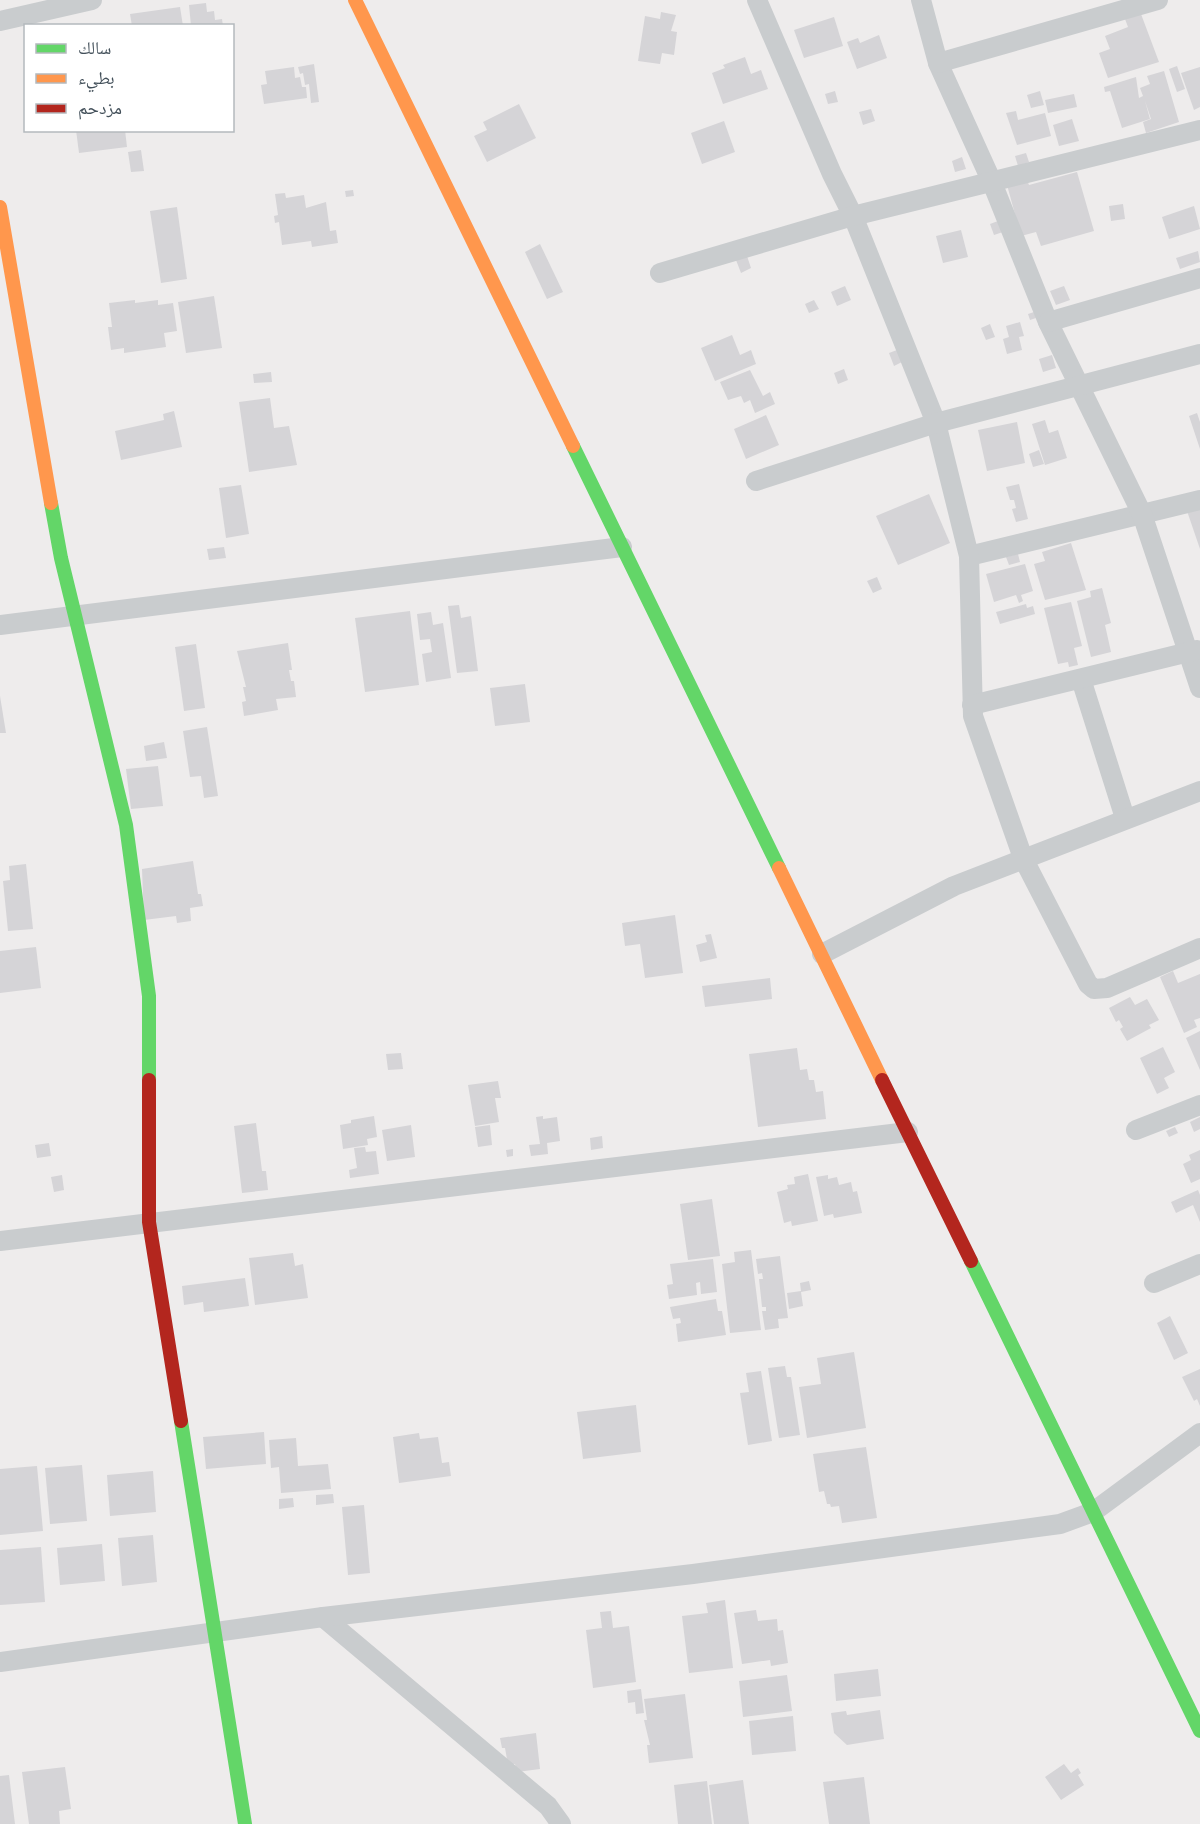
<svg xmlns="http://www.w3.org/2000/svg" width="1200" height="1824" viewBox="0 0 1200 1824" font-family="'PT Sans Narrow','Noto Naskh Arabic',sans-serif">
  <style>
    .building { fill: #d5d4d7 }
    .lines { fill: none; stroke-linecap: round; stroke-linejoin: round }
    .street { stroke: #c9ccce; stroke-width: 20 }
    .fast { stroke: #63d668; stroke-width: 14 }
    .slow { stroke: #ff974d; stroke-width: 14 }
    .jam { stroke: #b3261e; stroke-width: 14 }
  </style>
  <rect width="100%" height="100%" fill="#eeecec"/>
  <g class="building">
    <path d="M206,3l1,9 7,-1 1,9 7,-1 1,7h-32l-2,-21z"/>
    <path d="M180,7l3,19h-51l-2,-12z"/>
    <path d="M661,12l15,3 -5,16 6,1 -3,23 -12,-2 -2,11 -22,-3 7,-45 15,3z"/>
    <path d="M1141,14l18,48 -51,16 -9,-25 11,-4 -5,-13 23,-9 -3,-8z"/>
    <path d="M834,17l9,29 -39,12 -10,-28z"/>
    <path d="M879,35l8,23 -30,11 -10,-27 11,-4 2,5z"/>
    <path d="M745,57l6,17 10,-4 7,19 -45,15 -11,-31 13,-5 -2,-3z"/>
    <path d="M314,64l5,38 -8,1 -2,-19 -4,1 -2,-12 -3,1 -2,-7z"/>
    <path d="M1177,66l8,23 -8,3 -8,-23z"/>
    <path d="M294,67l1,11 5,-1 2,10h4l1,11 -43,6 -3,-19 6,-1 -2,-13z"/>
    <path d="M1200,67v40l-6,3 -13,-37z"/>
    <path d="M1164,71l15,51 -33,11 -3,-11 8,-3 -6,-18 5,18 -28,9 -12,-37 -5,1 -1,-5 32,-10 3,21 4,-2 -3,-8 10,-4 -3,-8z"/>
    <path d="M835,91l3,11 -10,2 -3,-10z"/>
    <path d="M1040,91l4,14 -13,3 -4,-13z"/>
    <path d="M1074,94l3,13 -29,6 -3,-13z"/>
    <path d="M519,104l17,34 -49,24 -13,-26 13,-6 -4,-8z"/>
    <path d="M871,109l4,12 -12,4 -4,-13z"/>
    <path d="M1016,111l2,9 27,-7 6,23 -34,9 -11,-32z"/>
    <path d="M1072,119l7,22 -20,5 -6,-21z"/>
    <path d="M724,121l11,31 -33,12 -11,-31z"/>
    <path d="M76,130h49l2,17 -48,6z"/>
    <path d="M141,150l3,21 -13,1 -3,-20z"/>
    <path d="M1026,153l3,9 -11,4 -3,-10z"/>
    <path d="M962,157l4,12 -11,3 -3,-11z"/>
    <path d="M1077,172l17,59 -53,15 -5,-14 -15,4 -14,-51 20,-5 2,5z"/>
    <path d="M353,190l1,6 -8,1 -1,-6z"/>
    <path d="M285,193l1,5 18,-3 2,13 20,-6 4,29 6,-1 2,13 -26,4 -1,-6 -29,4 -3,-23 -4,1 -1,-7 4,-1 -3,-21z"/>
    <path d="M1123,204l2,15 -14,2 -2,-15z"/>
    <path d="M1194,206l6,23 -31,10 -7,-22z"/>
    <path d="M177,207l10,72 -26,4 -11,-72z"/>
    <path d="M998,221l5,11 -9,3 -4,-11z"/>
    <path d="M961,230l7,27 -25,6 -7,-27z"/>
    <path d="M540,244l23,48 -16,7 -22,-47z"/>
    <path d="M1198,251l2,11 -20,7 -4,-11z"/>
    <path d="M747,256l4,12 -10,5 -5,-13z"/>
    <path d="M845,286l6,14 -14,6 -6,-14z"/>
    <path d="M1064,286l6,14 -14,5 -6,-14z"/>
    <path d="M214,296l8,52 -36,5 -8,-51z"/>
    <path d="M135,300v3l23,-3v5l15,-2 4,28 -13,2 2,14 -42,6v-5l-13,2 -3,-23h4l-3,-24z"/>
    <path d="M814,300l5,9 -10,4 -4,-9z"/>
    <path d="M1034,312l2,6 -6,2 -2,-6z"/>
    <path d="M1020,322l4,14 -5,1 3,13 -15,4 -4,-15 6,-2 -3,-11z"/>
    <path d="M990,324l5,13 -9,3 -5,-12z"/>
    <path d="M732,335l8,20 11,-5 5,14 -41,17 -14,-33z"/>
    <path d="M897,350l5,12 -8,4 -5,-13z"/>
    <path d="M1052,355l4,13 -13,4 -4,-13z"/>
    <path d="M844,369l4,11 -10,4 -4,-11z"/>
    <path d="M750,370l13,26 7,-4 5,12 -20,9 -5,-13 -6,3 -3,-7 -13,4 -8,-18z"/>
    <path d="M271,372l1,10 -18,1 -1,-9z"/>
    <path d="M270,398l4,30 15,-2 8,39 -48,7 -10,-70z"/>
    <path d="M174,411l8,36 -61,13 -6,-29 49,-11 -1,-6z"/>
    <path d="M1197,413l3,9v27l-11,-33z"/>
    <path d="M766,415l13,30 -33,14 -12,-30z"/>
    <path d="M1045,420l4,13 9,-3 9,28 -22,7 -13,-41z"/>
    <path d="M1017,422l8,41 -38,8 -9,-41z"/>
    <path d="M1039,450l5,14 -11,3 -4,-13z"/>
    <path d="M1019,484l9,35 -12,3 -4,-13 4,-1 -2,-8h-4l-4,-13z"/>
    <path d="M241,485l8,49 -23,4 -7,-50z"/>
    <path d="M929,494l21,49 -52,22 -22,-49z"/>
    <path d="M1200,507v42l-13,-38z"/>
    <path d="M1071,543l15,47 -41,10 -11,-36 11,-3 -3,-9z"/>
    <path d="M224,547l2,11 -17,2 -2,-11z"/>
    <path d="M1018,554l2,8 -11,3 -3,-8z"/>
    <path d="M1025,564l8,27 -12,4 2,6 -4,2 -3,-8 -22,7 -8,-28z"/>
    <path d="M877,577l5,12 -9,4 -6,-12z"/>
    <path d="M1102,588l9,35 -6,2 6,27 -20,5 -14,-56 14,-4 -1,-6z"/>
    <path d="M1071,602l11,44 -8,2 4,17 -9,2 -1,-5 -10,2 -14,-56z"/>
    <path d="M1026,604l1,4 6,-2 2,8 -35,10 -4,-12z"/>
    <path d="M459,605l2,13 10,-2 7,55 -21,2 -9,-67z"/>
    <path d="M410,611l9,74 -54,7 -10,-74z"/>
    <path d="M431,612l2,13 10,-2 8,55 -25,4 -4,-28 10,-2 -2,-13 -10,1 -3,-26z"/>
    <path d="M288,643l4,27h-3l2,11h3l2,16 -20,2 2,11 -34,6 -2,-14 4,-1 -3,-14h3l-9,-36z"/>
    <path d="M196,644l9,64 -21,3 -9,-64z"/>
    <path d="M525,684l5,38 -35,4 -5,-38z"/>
    <path d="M0,696l6,37h-6z"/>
    <path d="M207,727l11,69 -14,2 -3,-22 -11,1 -7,-46z"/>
    <path d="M164,742l3,16 -21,3 -2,-15z"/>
    <path d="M158,766l5,40 -32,3 -5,-40z"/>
    <path d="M193,861l5,33h3l2,12 -13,2 1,13 -14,2 -1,-7 -32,4 -2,-51z"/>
    <path d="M26,864l7,65 -25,2 -5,-50 7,-1 -1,-14z"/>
    <path d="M675,915l8,58 -38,5 -5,-34 -15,2 -3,-23z"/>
    <path d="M711,934l6,24 -17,4 -4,-17 11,-3 -2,-7z"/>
    <path d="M36,947l5,41 -41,5v-42z"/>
    <path d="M1173,971l5,12 22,-9v44l-6,2 3,7 -13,6 -24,-56z"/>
    <path d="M770,978l2,21 -67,8 -3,-21z"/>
    <path d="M1130,997l5,8 12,-6 12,21 -10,5 2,3 -24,13 -7,-12 3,-2 -4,-7 -3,2 -7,-14z"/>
    <path d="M1200,1031v39l-14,-32z"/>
    <path d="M1163,1047l12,25 -11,6 5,10 -12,6 -17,-36z"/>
    <path d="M797,1048l3,22 7,-1 2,11h5l2,12 7,-1 3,28 -68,8 -9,-73z"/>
    <path d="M401,1053l2,16 -15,1 -2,-16z"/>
    <path d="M498,1081l3,17h-6l4,24 -24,4 -7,-41z"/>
    <path d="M374,1116l3,21 -10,2 1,6 -25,4 -3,-24 11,-2v-3z"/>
    <path d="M543,1116v3l14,-2 3,24 -13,2 1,11 -17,2 -2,-11 11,-1 -4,-27z"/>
    <path d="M1200,1117v12l-6,3 -4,-10z"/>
    <path d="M256,1123l6,48h4l2,19 -26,3 -8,-67z"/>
    <path d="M411,1125l4,32 -28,4 -5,-31z"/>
    <path d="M490,1125l2,20 -14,2 -3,-20z"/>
    <path d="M1175,1127l3,6 -9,4 -3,-6z"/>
    <path d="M602,1136l1,12 -12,2 -1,-12z"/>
    <path d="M49,1143l2,13 -14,2 -2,-13z"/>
    <path d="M365,1147l1,5 10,-1 3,23 -29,4 -1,-8 8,-2 -3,-20z"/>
    <path d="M513,1149v7l-6,1 -1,-7z"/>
    <path d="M1200,1150v29l-9,4 -8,-19 8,-4 -2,-5z"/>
    <path d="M808,1174l10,47 -26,5 -1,-5 -7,2 -7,-31 11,-3 -1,-4 8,-1 -1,-7z"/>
    <path d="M62,1175l2,15 -10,2 -3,-15z"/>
    <path d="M828,1175v4l9,-2 2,8 12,-3 2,10 4,-1 5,22 -28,5 -1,-4 -9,2 -8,-39z"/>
    <path d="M1198,1190l2,5v27l-7,-17 -17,8 -5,-11z"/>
    <path d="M712,1199l8,57 -32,4 -8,-56z"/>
    <path d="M751,1250l10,80 -31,3 -8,-69 13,-2 -1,-10z"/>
    <path d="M293,1253l2,13 8,-2 5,34 -53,7 -6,-47z"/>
    <path d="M780,1256l8,62 -10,1 1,9 -14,2 -3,-19h4v-4h-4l-3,-28h4l-1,-6 -4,1 -2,-15z"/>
    <path d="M713,1259l4,33 -16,2 -1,-12 -4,1 1,12 -28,4 -2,-14 6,-1 -3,-20z"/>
    <path d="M245,1278l4,28 -45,6 -1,-10 -19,3 -2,-19z"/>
    <path d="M809,1281l2,9 -10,2 2,14 -14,3 -2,-16 14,-2 -1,-8z"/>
    <path d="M716,1299l2,12h4l4,24 -48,7 -2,-18 5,-1 -1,-5 -7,1 -3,-12z"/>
    <path d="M1170,1316l18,37 -14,7 -17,-37z"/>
    <path d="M854,1352l12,76 -59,10 -8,-51 22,-3 -4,-26z"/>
    <path d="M785,1366l2,11h4l9,58 -21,3 -11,-70z"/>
    <path d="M1200,1369v37l-3,-7 -3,2 -12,-24z"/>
    <path d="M761,1371l11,70 -24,4 -8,-52 9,-1 -3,-19z"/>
    <path d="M636,1405l5,47 -58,7 -6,-47z"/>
    <path d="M264,1432l2,32 -60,5 -3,-32z"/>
    <path d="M419,1433l1,6 18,-2 4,26 7,-1 2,14 -52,7 -6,-46z"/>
    <path d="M296,1438l2,28 30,-2 3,25 -50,4 -2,-26 -8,1 -2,-28z"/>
    <path d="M866,1447l11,71 -35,5 -3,-17 -8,1 -1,-3h-3l-3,-13 -5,1 -6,-38z"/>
    <path d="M82,1465l5,56 -37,3 -5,-56z"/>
    <path d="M37,1466l6,65 -43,4v-66z"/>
    <path d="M153,1471l3,41 -46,4 -3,-41z"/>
    <path d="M333,1494l1,9 -18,2v-10z"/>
    <path d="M293,1498l1,9 -15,2v-10z"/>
    <path d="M364,1505l6,68 -22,2 -6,-68z"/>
    <path d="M153,1535l4,47 -35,4 -4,-48z"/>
    <path d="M102,1544l3,37 -45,4 -3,-37z"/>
    <path d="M41,1547l4,55 -45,3v-55z"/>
    <path d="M725,1600l8,68 -44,5 -7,-57 26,-3 -2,-10z"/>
    <path d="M756,1610l2,11 19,-2 1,12 5,-1 5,33 -17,3 -1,-6 -28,4 -8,-51z"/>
    <path d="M611,1611l2,17 16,-2 7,56 -43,6 -7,-58 16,-2 -2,-16z"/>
    <path d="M878,1669l3,27 -45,5 -2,-27z"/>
    <path d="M787,1675l5,36 -49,6 -4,-36z"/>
    <path d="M641,1689l3,24 -8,1 -1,-12 -7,1 -1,-12z"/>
    <path d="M685,1694l8,64 -44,5 -2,-18h3l-6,-25h3l-3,-21z"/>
    <path d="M880,1710l4,29 -37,6 -13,-12 -3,-20 15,-2 1,4z"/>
    <path d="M793,1716l3,35 -44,4 -3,-34z"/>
    <path d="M536,1733l4,36 -23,3 -2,-8 -7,1 -3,-17h-3l-2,-10z"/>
    <path d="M1064,1764l7,9 7,-5 3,5 -3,2 6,10 -23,15 -16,-23z"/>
    <path d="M65,1767l6,42 -12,2 1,13h-31l-7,-52z"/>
    <path d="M9,1775l6,49h-15v-48z"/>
    <path d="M864,1777l6,47h-41l-6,-42z"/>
    <path d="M743,1780l6,44h-35l-5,-39z"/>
    <path d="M707,1781l5,43h-34l-4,-39z"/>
  </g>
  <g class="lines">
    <g class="street">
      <path d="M757,0l75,174 21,42 83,207 33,133 231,-56"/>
      <path d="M921,0l17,63 53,117 57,142 94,192 58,174"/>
      <path d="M0,21l92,-21"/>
      <path d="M938,63l220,-63"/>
      <path d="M660,273l193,-57 347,-86"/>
      <path d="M1048,322l152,-44"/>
      <path d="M756,481l180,-58 264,-69"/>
      <path d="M969,556l4,160 50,142 65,126 6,5 13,-1 93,-40"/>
      <path d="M0,625l622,-78"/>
      <path d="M1081,679l44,139"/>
      <path d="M972,705l225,-55"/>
      <path d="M822,954l132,-68 246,-95"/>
      <path d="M1136,1130l64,-25"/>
      <path d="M0,1241l908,-109"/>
      <path d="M1154,1283l46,-19"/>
      <path d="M323,1617l225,189 13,18"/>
      <path d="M0,1662l323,-45 370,-43 367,-50 33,-12 107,-79"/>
    </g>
    <g class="fast">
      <path d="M573,446l206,422"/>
      <path d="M51,503l10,55 65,267 23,171v84"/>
      <path d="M971,1261l229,470"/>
      <path d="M181,1421l64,403"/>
    </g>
    <g class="slow">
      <path d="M355,0l218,446"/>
      <path d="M0,207l51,296"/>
      <path d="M779,868l103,212"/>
    </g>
    <g class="jam">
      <path d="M149,1080v142l32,199"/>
      <path d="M882,1080l89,181"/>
    </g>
  </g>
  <rect x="24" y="24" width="210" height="108" fill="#ffffff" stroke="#b4b9bd" stroke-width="1.5"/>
  <rect x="36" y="44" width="30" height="9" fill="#63d668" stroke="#b4b9bd" stroke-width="1.5"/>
  <text x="78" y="54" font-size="18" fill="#43505a">سالك</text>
  <rect x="36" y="74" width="30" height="9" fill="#ff974d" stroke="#b4b9bd" stroke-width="1.5"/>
  <text x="78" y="84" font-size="18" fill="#43505a">بطيء</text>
  <rect x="36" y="104" width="30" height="9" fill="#b3261e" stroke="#b4b9bd" stroke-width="1.5"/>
  <text x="78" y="114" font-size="18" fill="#43505a">مزدحم</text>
</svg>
